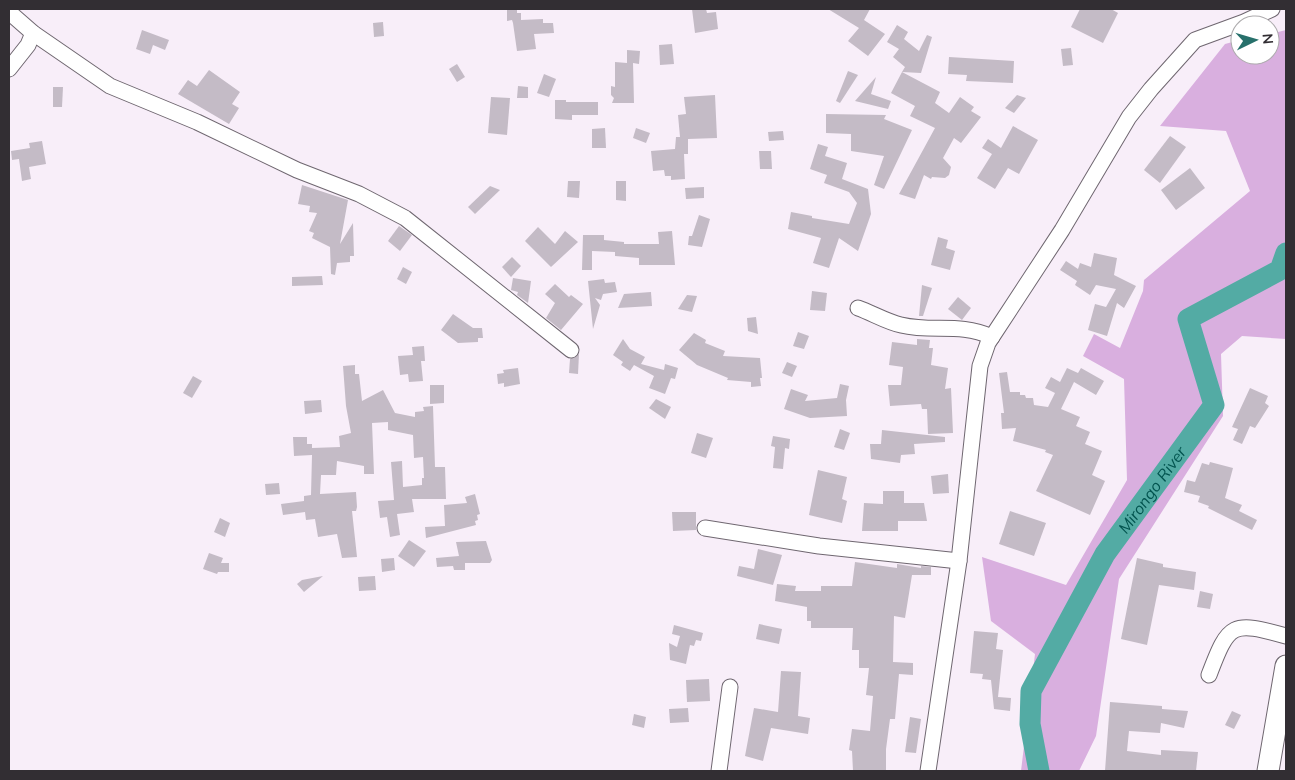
<svg xmlns="http://www.w3.org/2000/svg" width="1295" height="780" viewBox="0 0 1295 780" font-family="Mulish,sans-serif">
  <style>
    .green { fill: #d9afdf }
    .lines { fill: none; stroke-linecap: round; stroke-linejoin: round }
    .river { stroke: #53aba4; stroke-width: 21 }
    .building { fill: #c4bbc6 }
    .minor-casing { stroke: #6f6770; stroke-width: 17 }
    .highway-casing { stroke: #6f6770; stroke-width: 23 }
    .minor { stroke: #fff; stroke-width: 15 }
    .highway { stroke: #fff; stroke-width: 21 }
    .labels { text-anchor: middle; stroke-width: 4; stroke-linejoin: round; paint-order: stroke }
    .water-label { font-size: 16px; font-style: italic; fill: #02544f; stroke: #fff }
  </style>
  <rect width="100%" height="100%" fill="#f8eef9"/>
  <path class="green" d="M1286,30v309l-44,-3 -21,18 2,62 -104,163 -23,157 -17,35h-58l14,-117 -44,-33 -9,-64 84,28 61,-105 -3,-101 -41,-23 11,-22 26,14 23,-57 1,-11 106,-89 -24,-60 -66,-5 65,-82 15,-4v15h30v-21z"/>
  <g class="lines">
    <path class="river" id="s1" d="M1039,771l-9,-47 1,-33 74,-137 109,-149 -26,-86 92,-49 6,-17"/>
  </g>
  <g class="building">
    <path d="M507,9h10v4h4v7l22,-1v4h10l1,10 -20,1 2,15 -19,2 -4,-28 -1,-3 -5,1z"/>
    <path d="M692,9h14l1,4 9,-1 2,17 -23,4z"/>
    <path d="M828,9h42l-6,11 21,14 -17,22 -20,-15 11,-13z"/>
    <path d="M1080,9h31l7,4 -15,30 -32,-16z"/>
    <path d="M383,22l1,14 -10,1 -1,-14z"/>
    <path d="M897,25l11,7 -4,7 15,12 8,-16 5,2 -11,36 -19,-1 3,-5 -12,-10 6,-8 -12,-7z"/>
    <path d="M142,30l27,10 -4,10 -12,-5 -3,9 -14,-5z"/>
    <path d="M672,44l2,20 -14,1 -1,-20z"/>
    <path d="M1071,48l2,17 -10,1 -2,-17z"/>
    <path d="M627,50l13,1 -1,13 -6,-1 1,40h-22l2,-5 -3,-3v-9l4,1v-25l12,1z"/>
    <path d="M949,57l65,4 -1,22 -47,-2 1,-6 -19,-1z"/>
    <path d="M457,64l8,13 -8,5 -8,-13z"/>
    <path d="M209,70l31,22 -8,12 7,4 -10,16 -51,-30 10,-14 9,6z"/>
    <path d="M848,71l10,4 -18,28 -4,-2z"/>
    <path d="M902,72l38,20 -5,11 14,10 11,-16 14,10 -3,4 10,6 -20,26 -7,-5 -11,20 8,9 -2,8 -4,3 -13,-1 -1,2 -7,-4 -9,24 -16,-5 36,-66 -25,-12 5,-10 -24,-13z"/>
    <path d="M544,74l12,5 -7,18 -12,-4z"/>
    <path d="M876,77l-5,17 20,7 -3,8 -33,-8z"/>
    <path d="M518,86l10,1v11h-11z"/>
    <path d="M53,87h10l-1,20h-9z"/>
    <path d="M715,95l2,43 -29,1v15h-4l1,25 -14,1v-4h-6l-1,-6 -11,1 -2,-20 24,-2 1,-12h4l-2,-22 8,-1 -2,-17z"/>
    <path d="M1017,95l9,3 -12,15 -9,-5z"/>
    <path d="M491,97l19,1 -3,37 -19,-2z"/>
    <path d="M555,100h11v2h32v13h-26v5l-17,-1z"/>
    <path d="M826,114l60,1 -2,4 28,11 -28,59 -10,-4 10,-29 -33,-5v-17l-25,-1z"/>
    <path d="M1013,126l25,14 -19,34 -11,-6 -13,21 -18,-11 15,-24 -10,-6 6,-9 13,9z"/>
    <path d="M605,128l1,20h-14v-19z"/>
    <path d="M636,128l14,5 -4,10 -13,-5z"/>
    <path d="M783,131l1,9 -15,1 -1,-9z"/>
    <path d="M1170,136l16,11 -26,36 -16,-13z"/>
    <path d="M42,141l4,23 -17,3 2,12 -9,2 -3,-22 -7,1 -1,-9 19,-3 -1,-5z"/>
    <path d="M818,144l10,3 -3,9 22,7 -5,16 26,10 3,25 -13,37 -19,-13 -10,30 -16,-5 8,-25 -33,-9 3,-17 21,4v2l37,6 8,-21 -8,-11 -25,-9 3,-8 -17,-6z"/>
    <path d="M759,151h12l1,18h-12z"/>
    <path d="M1190,168l15,20 -29,22 -15,-20z"/>
    <path d="M568,181h12l-1,17 -12,-1z"/>
    <path d="M616,181h10v20l-10,-1z"/>
    <path d="M302,185l46,15 -8,44 13,-21 1,33h-4v6l-13,1 -2,12 -4,-1 -1,-27 -18,-9 2,-5 -5,-2 8,-18 -8,-1 1,-6 -12,-2z"/>
    <path d="M490,186l10,4 -25,24 -7,-7z"/>
    <path d="M704,187v11l-18,1 -1,-11z"/>
    <path d="M699,215l11,4 -8,28 -14,-2 1,-9h3z"/>
    <path d="M399,226l13,9 -12,16 -12,-10z"/>
    <path d="M538,227l17,17 10,-13 13,11 -27,25 -26,-26z"/>
    <path d="M672,231l3,34h-36v-7l-24,-2v-4l-23,-1v19h-10l1,-35h21v5l20,2v2h35l-1,-12z"/>
    <path d="M938,237l10,3 -2,8 9,3 -5,19 -19,-5z"/>
    <path d="M1094,253l23,5 -3,17 22,11 -12,22 -7,-5 -10,33 -19,-6 7,-26 11,3 10,-18 -20,-4 -6,10 -15,-10 2,-4 -17,-11 6,-9 12,8 2,-6 11,4z"/>
    <path d="M512,257l9,9 -10,11 -9,-10z"/>
    <path d="M403,267l9,5 -6,12 -9,-5z"/>
    <path d="M322,276l1,9 -31,1v-9z"/>
    <path d="M513,278l18,3 -3,22 -11,-8 1,-3 -7,-2z"/>
    <path d="M604,279l1,4 10,-1 2,10 -14,2 -2,6 -6,-2 5,7 -7,24 -5,-48z"/>
    <path d="M555,284l14,13 2,-2 12,9 -22,26 -15,-12 9,-15 -10,-9z"/>
    <path d="M922,285l10,3 -9,28h-4z"/>
    <path d="M812,291l15,2 -2,18 -15,-1z"/>
    <path d="M651,292l1,14 -34,2 6,-14z"/>
    <path d="M687,295l10,1 -5,16 -14,-3z"/>
    <path d="M958,297l13,11 -9,12 -14,-11z"/>
    <path d="M453,314l20,14h9l1,10h-5v4l-20,1 -17,-13z"/>
    <path d="M756,317l2,17 -10,-3 -1,-13z"/>
    <path d="M798,332l11,4 -5,13 -11,-3z"/>
    <path d="M694,333l12,7 -1,3 20,8 -2,5 37,2 2,20h-2l1,8 -10,1v-5l-24,-2 1,-2 -31,-13 -18,-15z"/>
    <path d="M623,339l7,10 15,8 -4,7 23,6 1,-6 13,4 -3,11 -4,-1 -6,16 -16,-6 5,-12 -20,-11 -4,6 -9,-6 2,-3 -10,-7z"/>
    <path d="M917,339l13,1 -1,8h4l-2,17 17,3 -3,21 6,-1 2,45 -25,1 -1,-25h-5l-1,-5 -31,2 -2,-21h13l2,-18 -14,-2 3,-23 25,3z"/>
    <path d="M424,346l1,15h-4l2,20 -14,1 -1,-8 -8,1 -2,-19 15,-1 -1,-8z"/>
    <path d="M579,354l-1,20 -9,-1 1,-14z"/>
    <path d="M787,362l10,4 -5,11 -10,-4z"/>
    <path d="M355,365v9h4l3,27 21,-11 12,23 20,4v-5l9,-1 -1,-4 10,-1 2,61h10l1,32h-34l2,13 -17,2 3,21 -10,2 -3,-20 -7,1 -2,-17 16,-1 -3,-38 11,-1 1,26 19,-2v-7h2l-1,-21 -9,1 -1,-23 -25,-5v-8l-16,1 2,51h-10v-8l-27,-5 -1,14h-15l-1,19 36,-2 1,15 -1,4h-4l5,46 -15,1 -5,-24 -19,3 -3,-18 -9,1 -1,-8 -22,3 -2,-11 23,-3v-5l7,-1 1,-40 -18,1 -1,-19h14v7h5v4l28,-1 -1,-11 12,-3 -5,-27 -3,-40z"/>
    <path d="M518,368l2,16 -16,3v-4l-6,1 -1,-10 7,-1 -1,-3z"/>
    <path d="M1067,368l11,5 3,-5 23,13 -8,14 -22,-13 -13,27 19,8 -4,9 14,6 -5,12 17,7 -10,24 13,6 -15,34 -54,-24 17,-36 -8,-3 1,-2 -33,-9 3,-13 -14,1 -1,-16h3l-5,-40 8,-1 3,20h10v3h5l1,3h7l1,7 14,2 7,-14 -10,-5 6,-11 9,5z"/>
    <path d="M193,376l9,5 -10,17 -9,-5z"/>
    <path d="M840,384l9,2 -3,14 1,16 -37,2 -26,-9 7,-20 17,6 -3,6 32,-3z"/>
    <path d="M430,385h14v18l-14,1z"/>
    <path d="M1250,388l18,8 -3,7 4,3 -14,22 -5,-2 -8,18 -9,-4 5,-11 -6,-2z"/>
    <path d="M656,399l15,8 -6,12 -16,-11z"/>
    <path d="M321,400l1,12 -17,2 -1,-13z"/>
    <path d="M840,429l10,4 -6,17 -10,-3z"/>
    <path d="M882,430l63,7v5l-31,2 1,10 -14,1 -1,8 -29,-4 -1,-15h11z"/>
    <path d="M697,433l16,5 -7,20 -15,-5z"/>
    <path d="M773,436l17,3 -1,10 -4,-1 -2,21 -10,-1 2,-21 -4,-1z"/>
    <path d="M1210,462l23,6 -8,30 17,7 -3,6 18,9 -5,10 -44,-22 1,-2 -11,-4 2,-6 -16,-4 3,-12 8,2 7,-19 7,2z"/>
    <path d="M818,470l29,7 -5,22 5,2 -5,22 -33,-8z"/>
    <path d="M948,474l1,19 -16,1 -2,-18z"/>
    <path d="M279,483l1,11 -14,1 -1,-11z"/>
    <path d="M883,491h21v12h20l3,18h-29v10h-36l2,-28 19,1z"/>
    <path d="M475,494l5,20 -3,1 1,5 -3,1 1,4 -50,13 -1,-11 20,-1 -1,-21 23,-2 -2,-6z"/>
    <path d="M1010,511l36,12 -12,33 -35,-12z"/>
    <path d="M672,512h24v18l-23,1z"/>
    <path d="M220,518l10,5 -5,14 -11,-5z"/>
    <path d="M409,540l17,11 -12,16 -16,-11z"/>
    <path d="M486,541l6,19 -2,3h-25v7h-11l-1,-4 -16,1 -1,-9 23,-2 -3,-14z"/>
    <path d="M758,549l24,6 -9,30 -36,-9 2,-10 15,3z"/>
    <path d="M209,553l14,5 -2,5h8v9h-11l-1,2 -14,-5z"/>
    <path d="M394,558l1,12 -13,2 -1,-13z"/>
    <path d="M1137,558l26,6v3l33,5 -2,18 -35,-5 -12,60 -26,-6z"/>
    <path d="M855,562l42,6v-4l24,4v-2l10,1v8h-19l-7,43 -11,-2 -1,46 20,1v12l-14,-1 -4,45h-5l-4,30v22h-33l-1,-20 -3,-1 3,-21 18,2 3,-35 -7,-1 3,-27h-10v-18h-7l1,-22h-42v-7h-4v-14l-32,-6 2,-17 19,2 -1,5h26v-5h31z"/>
    <path d="M323,576l-19,16 -7,-8 5,-4z"/>
    <path d="M375,576l1,14 -17,1 -1,-14z"/>
    <path d="M1200,591l13,3 -3,15 -13,-2z"/>
    <path d="M759,624l23,5 -3,15 -23,-5z"/>
    <path d="M674,625l29,8 -2,8 -5,-1 -2,6 -4,-1 -4,19 -16,-4 -1,-17 8,4 3,-11 -8,-2z"/>
    <path d="M974,631l24,2 -2,16 7,1 -5,47 13,1 -1,13 -16,-2 -3,-29 -9,-1 1,-5 -13,-1z"/>
    <path d="M781,671l20,1 -3,44 12,2 -2,16 -37,-6 -8,33 -18,-5 9,-48 24,4z"/>
    <path d="M709,679l1,22 -23,1 -1,-22z"/>
    <path d="M1110,702l52,4v3l26,2 -4,17 -23,-5 -1,10 -31,-2 -2,20 34,4v-5l37,2 -2,19h-91z"/>
    <path d="M688,708l1,14 -19,1 -1,-14z"/>
    <path d="M1232,711l9,4 -7,14 -9,-4z"/>
    <path d="M634,714l12,3 -2,11 -12,-3z"/>
    <path d="M910,717l11,2 -5,34 -11,-1z"/>
  </g>
  <g class="lines">
    <g class="minor-casing">
      <g id="minor">
        <path d="M9,12l24,21 77,53 87,36 100,48 62,24 46,24 166,132"/>
        <path d="M9,69l19,-24 5,-12"/>
        <path d="M858,308c14,5 29,14 43,17 33,8 57,-3 91,12"/>
        <path d="M705,528l114,18 140,15"/>
        <path d="M1209,675c20,-53 23,-54 77,-39"/>
        <path d="M719,771l11,-84"/>
        <path d="M928,771l31,-210 21,-195 8,-23 74,-113 67,-113 22,-28 44,-49 49,-18 28,-13"/>
      </g>
    </g>
    <g class="highway-casing">
      <path id="highway" d="M1268,771l18,-105"/>
    </g>
    <use href="#minor" class="minor"/>
    <use href="#highway" class="highway"/>
  </g>
  <g class="labels">
    <g class="water-label">
      <text dy="6" stroke="none"><textPath href="#s1" startOffset="316">Mirongo River</textPath></text>
    </g>
  </g>
  <rect width="1295" height="780" fill="none" stroke="#322e33" stroke-width="20"/>
  <g transform="translate(1255 40) rotate(85)"><circle r="24" fill="#ffffff" stroke="#adabad"/>
  <path d="M0-4L9 19L0 12L-9 19Z" fill="#27706b"/>
  <text y="-8" font-size="14" font-weight="bold" text-anchor="middle" fill="#322e33">N</text>
  </g>
</svg>
